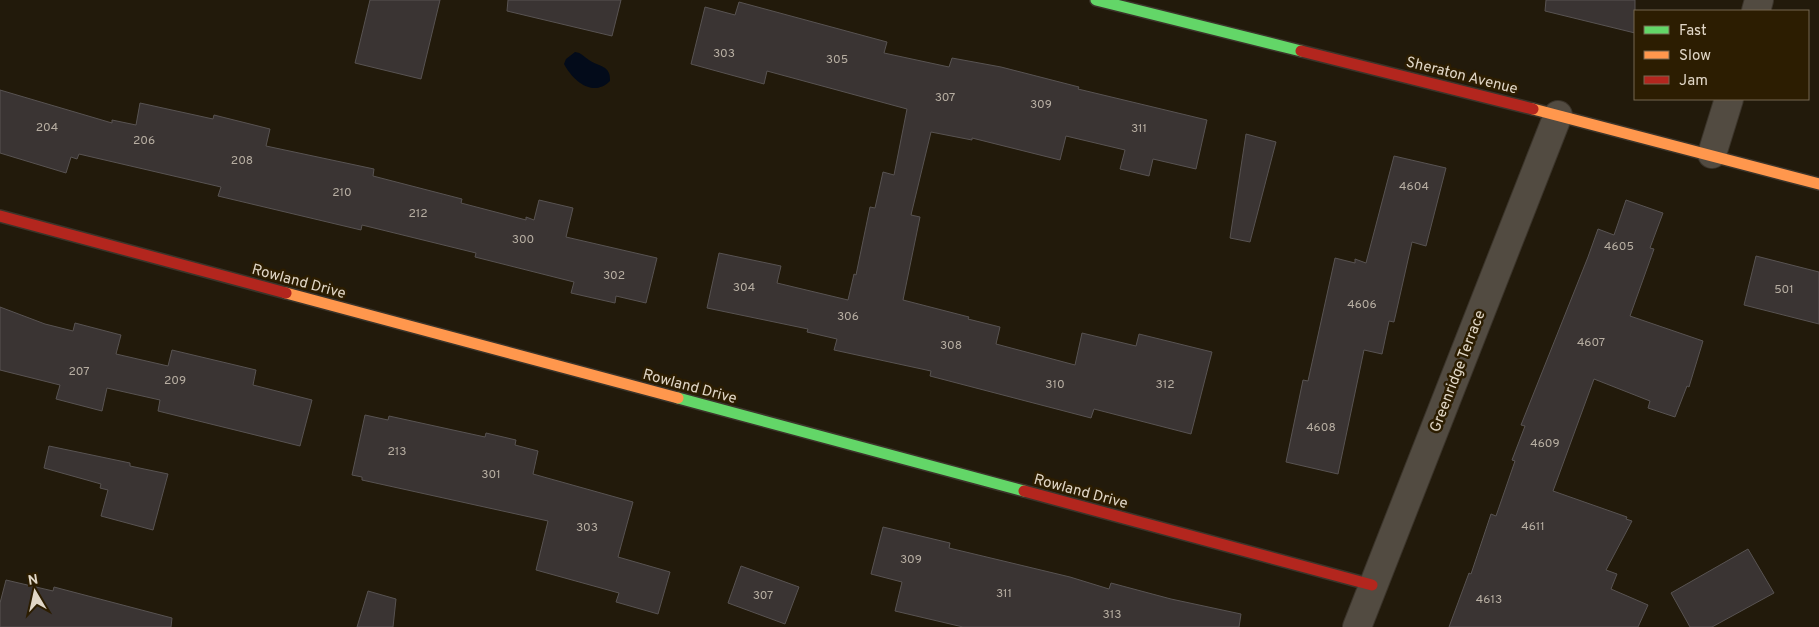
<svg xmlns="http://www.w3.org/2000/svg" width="1819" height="627" viewBox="0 0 1819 627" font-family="Overpass,sans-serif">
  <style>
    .water { fill: #030b1a }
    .building { fill: #3a3433; stroke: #585352 }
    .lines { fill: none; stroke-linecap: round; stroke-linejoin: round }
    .street-casing { stroke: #3b342a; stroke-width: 30 }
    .fast-casing { stroke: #3b342a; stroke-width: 14 }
    .slow-casing { stroke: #3b342a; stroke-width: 14 }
    .jam-casing { stroke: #3b342a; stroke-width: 14 }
    .street { stroke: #524b41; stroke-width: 28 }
    .fast { stroke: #63d668; stroke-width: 11 }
    .slow { stroke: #ff974d; stroke-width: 11 }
    .jam { stroke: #b3261e; stroke-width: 11 }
    .labels { text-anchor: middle; stroke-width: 5; stroke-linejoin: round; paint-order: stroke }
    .number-label { font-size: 12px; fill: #b7aea2 }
    .street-label { font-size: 15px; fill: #e1d7c7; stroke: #2c1d01 }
  </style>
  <rect width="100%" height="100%" fill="#221a0b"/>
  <path class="water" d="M575,52c7,1 8,4 14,8 10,7 22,5 21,21 -17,17 -37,0 -46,-17l2,-5z"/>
  <g class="building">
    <path d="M370,0h70l-19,79 -66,-16z"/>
    <path d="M508,0h113l-9,36 -105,-25z"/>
    <path d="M1546,0h89v33l-90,-22z"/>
    <path d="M739,2l148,40 -3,11 65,14 3,-9 49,9 78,20 -1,2 129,31 -11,49 -43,-10 -4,17 -29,-7 5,-19 -59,-14 -6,24 -88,-22v2l-41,-8 -20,83 9,2 -17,83 66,17 -1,2 32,8 -4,17 79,21 7,-32 54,13 3,-12 73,18 -21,82 -97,-25 -3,9 -161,-42 1,-5 -97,-21 3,-11 -30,-7 1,-3 -101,-21 12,-55 62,13 -4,17 71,17 6,-26 2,1 14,-68 5,1 8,-36 11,3 13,-66 -140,-38 -3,13 -73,-20 14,-57 30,8z"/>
    <path d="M0,90l112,33v-3l24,5 4,-22 73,16 1,-4 56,14 -4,17 108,23 -1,7 89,23 -1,4 65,17v-3l8,3 5,-20 34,8 -7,29 91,21 -11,45 -30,-7 -1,7 -44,-10 3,-11 -99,-25 1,-4 -114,-28 -1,5 -143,-34 3,-9 -142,-33 -2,5 -6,-2 -5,16 -66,-20z"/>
    <path d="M1246,134l30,8 -26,100 -20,-4z"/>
    <path d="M1394,156l52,12 -20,78 -14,-4 -18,80 -5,-1 -7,33 -18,-4 -26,124 -52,-12 17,-82 5,1 27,-123 20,5v-4l11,4z"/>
    <path d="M1626,200l37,13 -13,35 4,1 -24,67 73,25 -14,46 -2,-1 -12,31 -27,-9 2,-7 -56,-22 -41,112 74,26 -1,2 6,2 -26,49 11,4 -6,15 37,16 -10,22h-189l20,-54 2,1 20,-60 5,2 19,-55 -3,-1 13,-34 -4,-1 67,-168 10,-28 16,6z"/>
    <path d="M1756,256l63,16v52l-75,-19z"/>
    <path d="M0,307l45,17 28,7 2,-8 46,12 -5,19 52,12 4,-16 84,20 -3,15 59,15 -12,46 -142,-35 2,-11 -53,-12 -5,23 -46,-12 4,-14 -60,-15z"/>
    <path d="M365,415l23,5 1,-4 96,21 1,-4 30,7 -1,5 23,6 -5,23 100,28 -15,55 52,15 -12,42 -42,-12 3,-9 -83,-23 12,-49 -186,-41v-3l-10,-2z"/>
    <path d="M49,446l81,17v3l38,8 -15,56 -52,-14 7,-26 -8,-2 1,-4 -57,-16z"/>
    <path d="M883,527l67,16 -1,5 121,29 39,12 2,-6 60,16 70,15 -2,13h-276l-68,-16 7,-29 -31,-8z"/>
    <path d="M1748,549l26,44 -62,34h-22l-19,-34z"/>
    <path d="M741,566l58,21 -14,37 -57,-21z"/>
    <path d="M6,580l47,11 1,-4 118,31 -1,9h-171v-24z"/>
    <path d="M368,591l28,8 -3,28h-36z"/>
  </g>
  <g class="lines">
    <g class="street-casing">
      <g id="street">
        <path d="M1756,11l3,-11"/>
        <path d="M1712,154l17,-55"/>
        <path d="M1357,627l201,-512"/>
      </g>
    </g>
    <g class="fast-casing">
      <g id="fast">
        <path d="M1096,0l205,51"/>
        <path d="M678,398l346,93"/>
      </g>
    </g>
    <g class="slow-casing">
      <g id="slow">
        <path d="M1533,109l286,75"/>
        <path d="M286,293l392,105"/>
      </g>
    </g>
    <g class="jam-casing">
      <g id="jam">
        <path d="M1301,51l232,58"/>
        <path d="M0,216l286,77"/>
        <path d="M1024,491l348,94"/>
      </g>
    </g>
    <use href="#street" class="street"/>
    <use href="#fast" class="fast"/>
    <use href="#slow" class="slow"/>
    <use href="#jam" class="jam"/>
  </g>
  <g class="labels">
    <g class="number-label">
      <text x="724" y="57">303</text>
      <text x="837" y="63">305</text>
      <text x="945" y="101">307</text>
      <text x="1041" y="108">309</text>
      <text x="47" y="131">204</text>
      <text x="1139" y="132">311</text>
      <text x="144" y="144">206</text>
      <text x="242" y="164">208</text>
      <text x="1414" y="190">4604</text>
      <text x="342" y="196">210</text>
      <text x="418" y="217">212</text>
      <text x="523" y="243">300</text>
      <text x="1619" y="250">4605</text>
      <text x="614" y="279">302</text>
      <text x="744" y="291">304</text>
      <text x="1784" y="293">501</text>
      <text x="1362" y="308">4606</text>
      <text x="848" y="320">306</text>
      <text x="1591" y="346">4607</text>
      <text x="951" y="349">308</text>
      <text x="79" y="375">207</text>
      <text x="175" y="384">209</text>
      <text x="1055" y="388">310</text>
      <text x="1165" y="388">312</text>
      <text x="1321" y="431">4608</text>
      <text x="1545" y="447">4609</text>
      <text x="397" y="455">213</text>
      <text x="491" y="478">301</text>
      <text x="1533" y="530">4611</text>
      <text x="587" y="531">303</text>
      <text x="911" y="563">309</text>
      <text x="1004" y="597">311</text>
      <text x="763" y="599">307</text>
      <text x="1489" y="603">4613</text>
      <text x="1112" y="618">313</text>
    </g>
    <g class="street-label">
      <text transform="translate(1462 75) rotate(14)" y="5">Sheraton Avenue</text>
      <text transform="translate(299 281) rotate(15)" y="5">Rowland Drive</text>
      <text transform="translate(1457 371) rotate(-69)" y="5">Greenridge Terrace</text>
      <text transform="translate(690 386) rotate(15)" y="5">Rowland Drive</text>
      <text transform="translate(1081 491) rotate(15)" y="5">Rowland Drive</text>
    </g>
  </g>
  <rect x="1634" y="10" width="175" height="90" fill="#2c1d01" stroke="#746750"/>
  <rect x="1644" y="26" width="25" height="8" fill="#63d668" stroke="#746750"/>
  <text x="1679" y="35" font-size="15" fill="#e1d7c7">Fast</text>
  <rect x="1644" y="51" width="25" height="8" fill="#ff974d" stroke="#746750"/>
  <text x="1679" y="60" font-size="15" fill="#e1d7c7">Slow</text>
  <rect x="1644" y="76" width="25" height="8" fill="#b3261e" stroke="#746750"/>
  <text x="1679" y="85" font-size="15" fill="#e1d7c7">Jam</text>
  <g transform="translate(35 592) rotate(351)" stroke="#2c1d01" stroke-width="4" paint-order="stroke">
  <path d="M0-4L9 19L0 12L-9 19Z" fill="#e1d7c7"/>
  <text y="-8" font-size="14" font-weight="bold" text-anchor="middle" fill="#e1d7c7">N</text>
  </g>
</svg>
